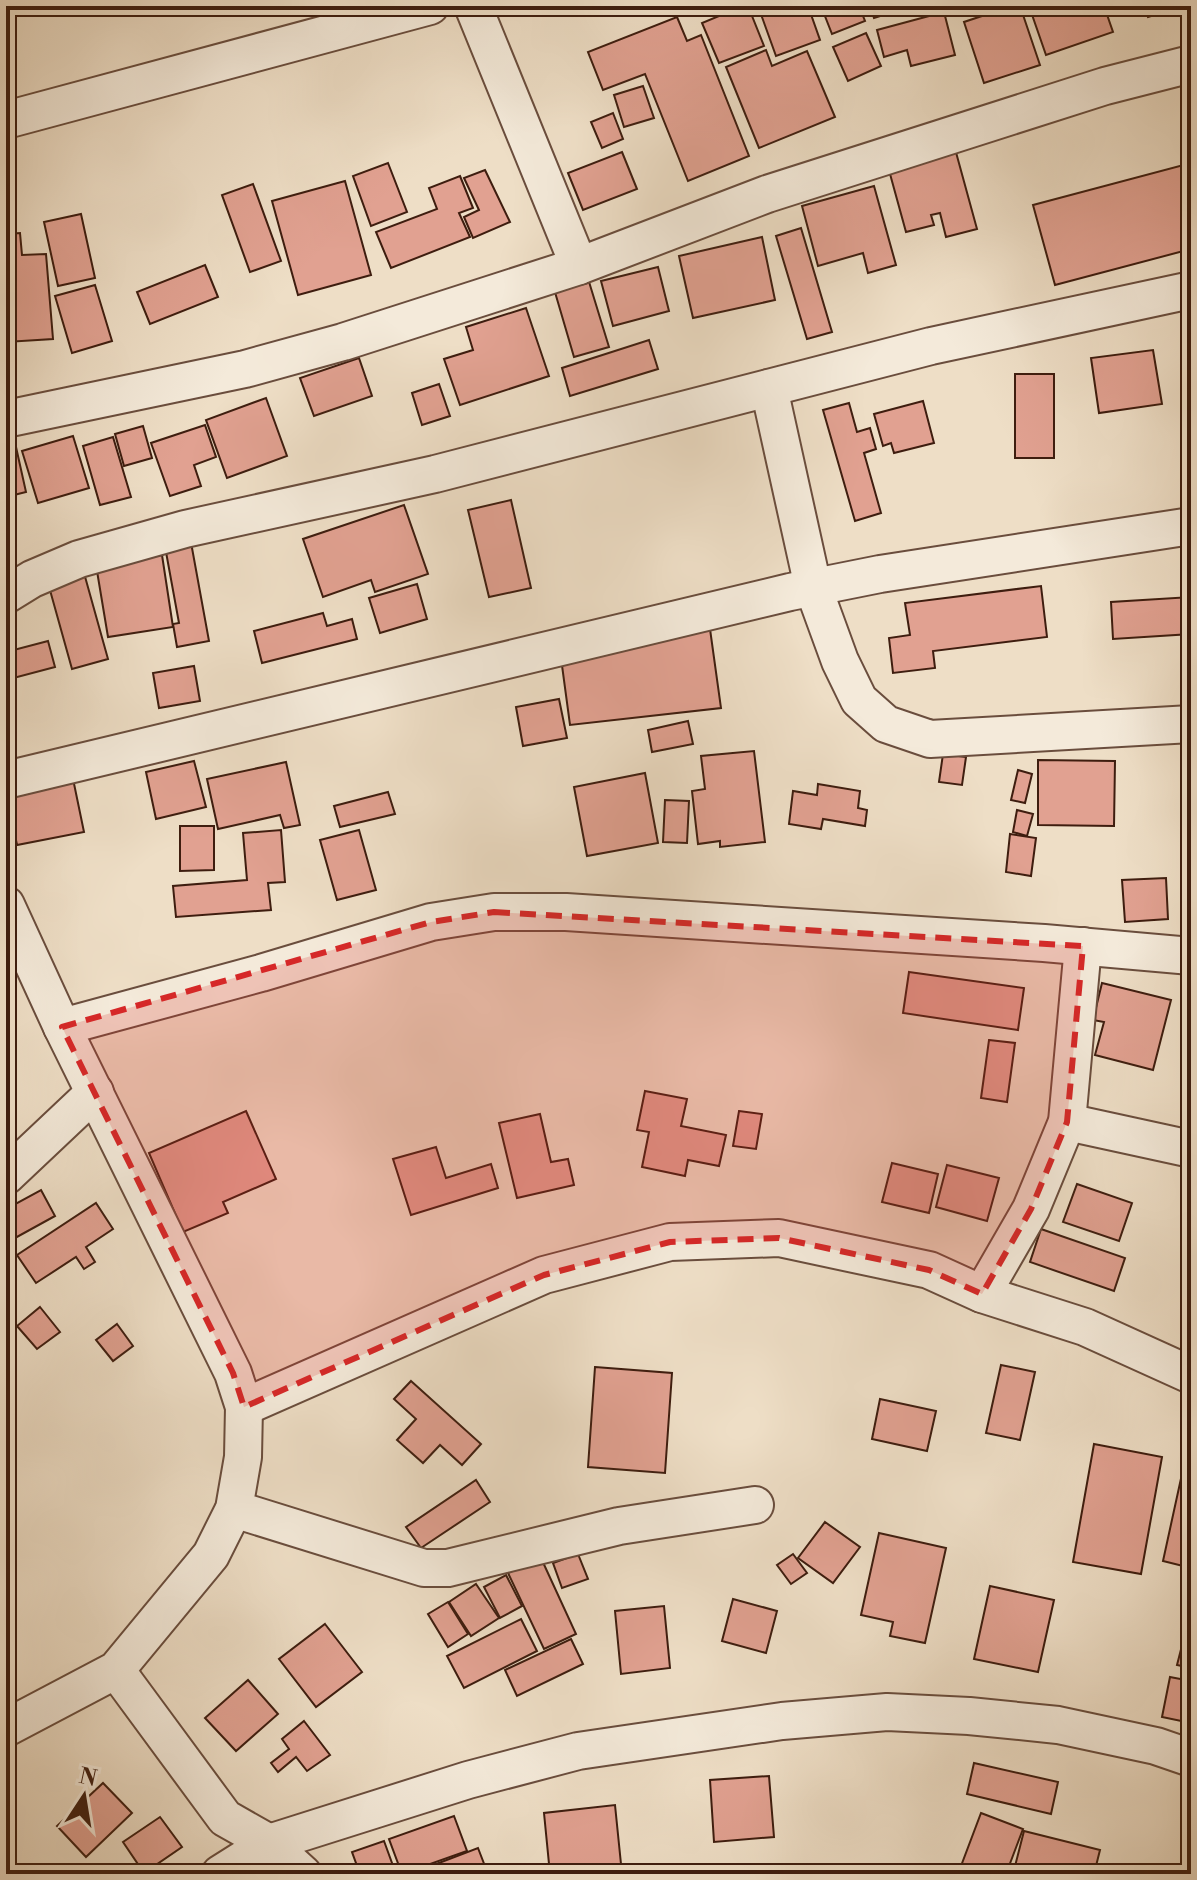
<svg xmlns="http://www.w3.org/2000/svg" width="1197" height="1880" viewBox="0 0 1197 1880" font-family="'Libre Bodoni',serif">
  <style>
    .building { fill: #e1a191; stroke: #3e1d0f; stroke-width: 2 }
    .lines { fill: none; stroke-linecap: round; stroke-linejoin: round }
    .street-casing { stroke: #6a4d3d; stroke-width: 40 }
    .street { stroke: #f4eada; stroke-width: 36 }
    .marked { fill: #d62828; fill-opacity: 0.2; stroke: #d62828; stroke-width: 6; stroke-dasharray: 16 10; stroke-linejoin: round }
  </style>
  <rect width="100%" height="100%" fill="#eedec6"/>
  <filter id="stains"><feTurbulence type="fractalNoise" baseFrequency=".0025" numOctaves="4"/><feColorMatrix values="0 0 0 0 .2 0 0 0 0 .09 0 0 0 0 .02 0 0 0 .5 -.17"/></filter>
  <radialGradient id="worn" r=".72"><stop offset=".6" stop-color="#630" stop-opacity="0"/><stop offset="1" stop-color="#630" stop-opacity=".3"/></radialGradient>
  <g class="building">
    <path d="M743,6h5l16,40 -45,17 -17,-40z"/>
    <path d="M758,6h50l12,34 -44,16z"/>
    <path d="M821,6h38l6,15 -33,13z"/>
    <path d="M870,6h35l1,2 -32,10z"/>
    <path d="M957,6h39l-37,8z"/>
    <path d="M1012,6h8l20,59 -56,18 -20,-61z"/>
    <path d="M1029,6h75l9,26 -67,23z"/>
    <path d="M1144,6h40l-36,11z"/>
    <path d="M944,12l11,43 -44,11 -4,-16 -23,7 -7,-27z"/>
    <path d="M677,17l10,24 14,-6 48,121 -61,25 -43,-107 -42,16 -15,-38z"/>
    <path d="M866,33l15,33 -33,15 -15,-34z"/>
    <path d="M766,50l6,16 35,-15 28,66 -76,31 -33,-81z"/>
    <path d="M643,86l11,32 -30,9 -10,-32z"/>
    <path d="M613,113l10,26 -21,9 -11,-26z"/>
    <path d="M954,145l23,84 -31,8 -6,-24 -9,2 3,10 -28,7 -19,-69z"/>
    <path d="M622,152l15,37 -54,21 -15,-37z"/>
    <path d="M388,163l19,49 -36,14 -18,-50z"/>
    <path d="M1191,163v86l-136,36 -22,-80z"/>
    <path d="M485,170l25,52 -37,16 -9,-21 15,-7 -15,-32z"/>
    <path d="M460,176l13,32 -14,5 11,24 -79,31 -15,-36 61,-23 -8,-21z"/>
    <path d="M345,181l26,94 -73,20 -26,-94z"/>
    <path d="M253,184l28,77 -31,11 -28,-77z"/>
    <path d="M874,186l22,79 -28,8 -5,-20 -45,13 -16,-60z"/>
    <path d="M81,214l14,64 -37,8 -14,-64z"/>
    <path d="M801,228l31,104 -25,7 -31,-103z"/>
    <path d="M20,233l2,22 24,-1 7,85 -47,3v-108z"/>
    <path d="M762,237l13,63 -82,18 -14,-62z"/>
    <path d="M205,265l13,32 -68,27 -13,-32z"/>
    <path d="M658,267l11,44 -56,15 -12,-45z"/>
    <path d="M586,272l23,75 -35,10 -22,-75z"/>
    <path d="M95,285l17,56 -40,12 -17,-57z"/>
    <path d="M526,308l23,68 -89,29 -16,-46 29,-9 -7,-23z"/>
    <path d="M649,340l9,29 -88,27 -8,-28z"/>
    <path d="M1153,350l9,54 -63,9 -8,-55z"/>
    <path d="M359,358l13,38 -58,20 -14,-38z"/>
    <rect x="1015" y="374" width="39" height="84"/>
    <path d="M439,384l11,32 -28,9 -10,-32z"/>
    <path d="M266,398l21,58 -60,22 -21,-58z"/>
    <path d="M923,401l11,42 -40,10 -3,-10 -8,3 -9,-32z"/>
    <path d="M849,403l8,29 13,-4 6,21 -12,4 17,60 -26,8 -32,-111z"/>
    <path d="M205,425l11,32 -22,8 7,21 -31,10 -19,-53z"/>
    <path d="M143,426l9,32 -28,8 -9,-32z"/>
    <path d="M73,436l16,52 -51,15 -16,-52z"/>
    <path d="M113,437l18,60 -31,8 -17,-59z"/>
    <path d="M16,447l10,45 -20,5v-48z"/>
    <path d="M511,500l20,88 -42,9 -21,-87z"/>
    <path d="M404,505l24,69 -53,18 -4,-12 -48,17 -20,-58z"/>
    <path d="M190,537l19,104 -32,6 -4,-23 6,-1 -15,-82z"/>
    <path d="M162,555l11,72 -65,10 -12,-72z"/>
    <path d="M84,573l24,86 -36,10 -24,-86z"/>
    <path d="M417,584l10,35 -47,14 -11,-35z"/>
    <path d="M1041,586l6,51 -114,14 2,17 -42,5 -4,-35 21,-3 -5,-32z"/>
    <path d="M1191,597v37l-78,5 -2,-37z"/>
    <path d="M323,613l4,13 25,-7 5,20 -95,24 -8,-32z"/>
    <path d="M710,629l11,79 -151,17 -9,-67z"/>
    <path d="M48,641l7,26 -49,13v-28z"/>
    <path d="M194,666l6,35 -41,7 -6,-35z"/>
    <path d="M559,699l8,39 -44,8 -7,-39z"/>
    <path d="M688,721l5,23 -41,8 -4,-22z"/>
    <path d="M754,751l11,91 -45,5v-6l-22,3 -6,-53 13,-2 -4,-33z"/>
    <path d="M943,754l23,3 -4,28 -23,-3z"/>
    <path d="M1038,760l77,1 -1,65 -76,-1z"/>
    <path d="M194,761l12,46 -50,12 -10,-47z"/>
    <path d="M286,762l14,63 -16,3 -4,-13 -62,14 -11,-50z"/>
    <path d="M1018,770l14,4 -7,29 -14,-3z"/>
    <path d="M645,773l13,70 -71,13 -13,-69z"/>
    <path d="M72,774l12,58 -67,13 -11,-53z"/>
    <path d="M818,784l42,7 -2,17 9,2 -2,16 -42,-7 -2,10 -32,-5 4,-33 24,4z"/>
    <path d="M388,792l7,22 -55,13 -6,-21z"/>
    <path d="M665,800l24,1 -2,42 -24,-1z"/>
    <path d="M1017,810l16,4 -6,22 -14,-4z"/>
    <path d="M180,826h34v44l-34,1z"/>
    <path d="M281,830l4,52 -17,1 3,27 -95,7 -3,-31 74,-6 -4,-47z"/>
    <path d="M359,830l17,60 -39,10 -17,-60z"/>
    <path d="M1010,834l26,4 -5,38 -25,-4z"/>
    <path d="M1166,878l2,41 -43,3 -3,-42z"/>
    <path d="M909,972l115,16 -6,42 -115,-17z"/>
    <path d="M1102,983l69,17 -18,70 -58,-15 9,-33 -11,-2z"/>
    <path d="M989,1040l26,3 -8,59 -26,-4z"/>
    <path d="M1191,1059v24l-6,-2z"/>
    <path d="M645,1091l42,8 -6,27 45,9 -7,31 -31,-6 -3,16 -43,-9 7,-35 -12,-2z"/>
    <path d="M246,1111l30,68 -53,23 5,11 -45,19 -34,-79z"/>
    <path d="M739,1111l23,3 -6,35 -23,-3z"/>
    <path d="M540,1114l11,48 17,-3 6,26 -57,13 -18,-75z"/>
    <path d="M436,1147l10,31 45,-14 7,24 -87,27 -18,-56z"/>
    <path d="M892,1163l46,11 -9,39 -47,-11z"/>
    <path d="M947,1165l52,13 -12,43 -51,-14z"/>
    <path d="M1077,1184l55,19 -13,38 -56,-19z"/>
    <path d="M41,1190l14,26 -49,27v-34z"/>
    <path d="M96,1203l17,26 -27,18 9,15 -11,7 -8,-12 -40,26 -19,-28z"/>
    <path d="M1041,1229l84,29 -11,33 -84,-29z"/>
    <path d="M6,1259l8,13 -8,4z"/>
    <path d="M40,1307l20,25 -23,17 -20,-23z"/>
    <path d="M117,1324l16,22 -20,15 -17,-21z"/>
    <path d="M1001,1365l34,7 -15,68 -34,-7z"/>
    <path d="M595,1367l77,6 -7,100 -77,-6z"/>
    <path d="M411,1381l70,63 -19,21 -22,-20 -17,18 -26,-23 19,-21 -22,-20z"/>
    <path d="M880,1399l56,12 -9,40 -55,-12z"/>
    <path d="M1094,1444l68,13 -21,117 -68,-12z"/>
    <path d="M1187,1451l4,1v116l-28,-7z"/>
    <path d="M476,1480l14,22 -69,46 -15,-21z"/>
    <path d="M825,1522l35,25 -27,36 -35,-25z"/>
    <path d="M879,1533l67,15 -21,95 -35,-7 3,-14 -32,-7z"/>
    <path d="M578,1554l10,25 -26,9 -9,-25z"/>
    <path d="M793,1554l14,19 -16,11 -14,-19z"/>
    <path d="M541,1558l35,76 -32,15 -36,-76z"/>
    <path d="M506,1575l16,31 -22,12 -16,-31z"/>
    <path d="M476,1584l23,34 -28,18 -22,-34z"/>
    <path d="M990,1586l64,14 -16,72 -64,-13z"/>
    <path d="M733,1599l44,12 -11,42 -44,-12z"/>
    <path d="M448,1602l20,32 -20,13 -20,-33z"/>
    <path d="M664,1606l6,62 -49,6 -6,-63z"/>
    <path d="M521,1619l16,32 -73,37 -17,-32z"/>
    <path d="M1188,1622h3v46l-14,-3z"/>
    <path d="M325,1624l37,48 -46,35 -37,-48z"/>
    <path d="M571,1639l12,25 -66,32 -12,-26z"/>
    <path d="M1170,1677l21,4v42l-29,-6z"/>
    <path d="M248,1680l30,34 -42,37 -31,-33z"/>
    <path d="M304,1721l26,34 -23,16 -11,-14 -18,15 -7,-9 18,-14 -7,-10z"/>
    <path d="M974,1763l84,19 -7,32 -84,-20z"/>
    <path d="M769,1776l5,61 -60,5 -4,-62z"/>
    <path d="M103,1783l29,30 -46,44 -29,-31z"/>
    <path d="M615,1805l7,69h-72l-6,-61z"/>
    <path d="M981,1813l42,16 -17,45h-48z"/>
    <path d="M454,1816l13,35 -65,23 -13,-35z"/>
    <path d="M160,1817l22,30 -38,26 -21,-31z"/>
    <path d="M1024,1831l76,19 -6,24h-81z"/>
    <path d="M384,1841l12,33h-36l-8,-22z"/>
    <path d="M478,1848l10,26h-78z"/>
  </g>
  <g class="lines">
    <g class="street-casing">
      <g id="street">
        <path d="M473,6l106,260"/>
        <path d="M6,120l424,-114"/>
        <path d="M769,388l44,199 27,74 19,39 27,24 44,15 261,-15"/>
        <path d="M6,419l239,-50 98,-27 236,-76 188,-72 338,-108 86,-22"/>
        <path d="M6,595l26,-16 47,-20 106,-30 250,-55 496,-128 260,-56"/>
        <path d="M6,780l784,-188 90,-18 311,-48"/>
        <path d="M6,905l56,122 171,346 11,34 -1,50 -9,52 -23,46 -95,115 -110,58"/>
        <path d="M62,1027l199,-54 170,-51 63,-10h72l478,31 147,13"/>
        <path d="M1067,1122l124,27"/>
        <path d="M6,1176l89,-84"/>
        <path d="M982,1294l49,-85 36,-87 16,-176"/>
        <path d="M244,1407l300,-132 126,-33 109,-4 150,32 53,24 103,33 106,48"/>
        <path d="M234,1509l190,59h24l171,-42 136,-21"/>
        <path d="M116,1670l109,148 44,25 34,31"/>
        <path d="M220,1874l49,-31 199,-63 110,-29 204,-30 105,-9 82,4 89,9 98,21 35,12"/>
      </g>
    </g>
    <use href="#street" class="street"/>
  </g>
  <path class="marked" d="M494,912l589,34 -16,176 -36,87 -49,85 -53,-24 -150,-32 -109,4 -126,33 -300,132 -11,-34 -171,-346 369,-105z"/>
  <rect width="1197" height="1880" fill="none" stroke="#eedec6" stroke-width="32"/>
  <rect x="8" y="8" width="1181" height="1864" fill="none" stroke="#3e1d0f" stroke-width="4"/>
  <rect x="16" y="16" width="1165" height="1848" fill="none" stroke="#3e1d0f" stroke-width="2"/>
  <g transform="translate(84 1796) rotate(12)" stroke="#f4eada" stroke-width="6" paint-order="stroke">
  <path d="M0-6L14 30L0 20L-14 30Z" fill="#3e1d0f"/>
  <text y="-12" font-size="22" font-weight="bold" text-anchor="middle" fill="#3e1d0f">N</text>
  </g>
  <rect width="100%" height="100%" filter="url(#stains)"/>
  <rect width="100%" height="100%" fill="url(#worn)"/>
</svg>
